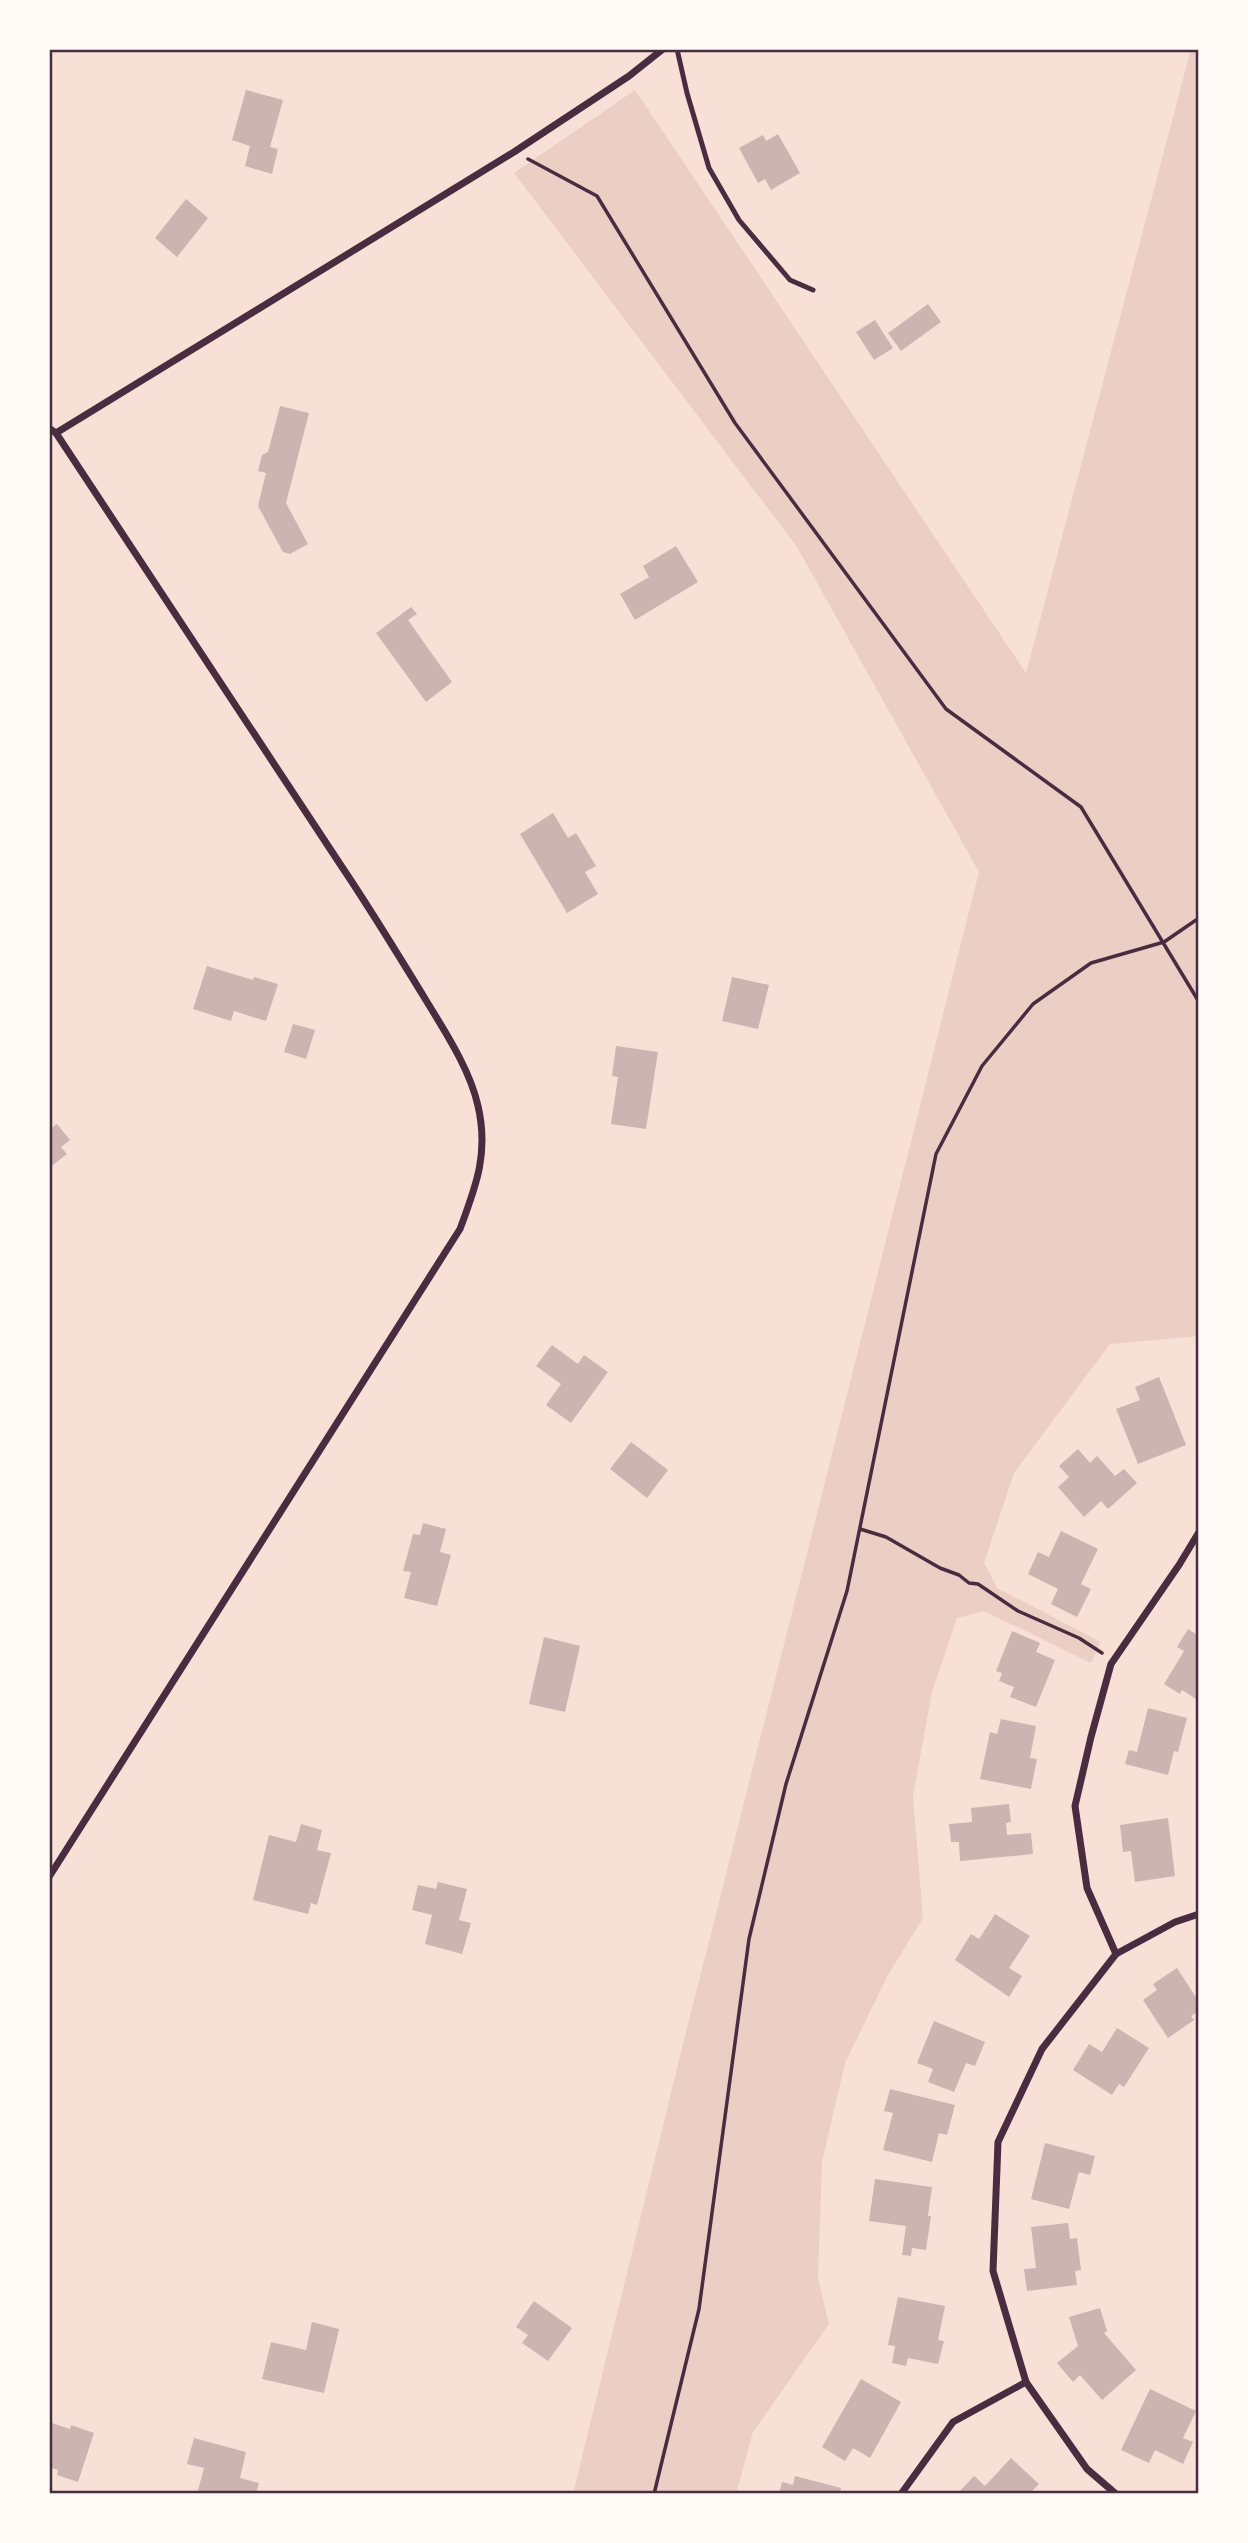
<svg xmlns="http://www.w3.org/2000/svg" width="1248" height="2543" viewBox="0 0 1248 2543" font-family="Roboto,sans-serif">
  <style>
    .green { fill: #ebcfc5 }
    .building { fill: #ccb4b1 }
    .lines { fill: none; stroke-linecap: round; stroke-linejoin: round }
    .path { stroke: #4a2c40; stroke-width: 3.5 }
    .service { stroke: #4a2c40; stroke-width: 5 }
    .minor { stroke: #4a2c40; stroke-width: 7 }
    .neatline { fill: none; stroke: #4a2c40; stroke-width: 2.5 }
  </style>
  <rect width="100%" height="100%" fill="#f7e1d7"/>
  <path class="green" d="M1191,49h8v1287l-89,8 -96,129 -30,90 13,25 104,54 -10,21 -107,-52 -27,7 -25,74 -19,104 10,122 -35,57 -43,88 -23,99 -4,116 11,46 -76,108 -17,62h-163l107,-438 299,-1184 -182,-325 -283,-374 121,-83 391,583z"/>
  <g class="building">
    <path d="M246,90l37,10 -13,47 8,2 -6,25 -27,-8 5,-20 -18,-6z"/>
    <path d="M778,134l22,39 -29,17 -6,-11 -7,4 -19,-35 24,-13 3,6z"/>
    <path d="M186,199l22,19 -31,39 -22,-19z"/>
    <path d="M928,304l13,18 -40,29 -13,-18z"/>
    <path d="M875,320l18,28 -19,12 -18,-28z"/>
    <path d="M280,406l29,7 -23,90 22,41 -18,10 -7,-2 -25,-46 8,-33 -8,-2 4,-16 6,-3z"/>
    <path d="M676,546l22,36 -63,38 -15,-26 29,-17 -6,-11z"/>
    <path d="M411,607l6,7 -9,6 44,62 -26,20 -50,-69z"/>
    <path d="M553,813l15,25 8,-5 20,33 -11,6 13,22 -31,19 -47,-79z"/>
    <path d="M207,966l46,14 1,-3 24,7 -12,37 -32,-10 -3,10 -38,-12z"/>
    <path d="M732,977l37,8 -11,44 -36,-8z"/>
    <path d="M293,1024l22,6 -9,29 -22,-7z"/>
    <path d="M616,1046l42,6 -12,77 -35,-5 7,-47 -6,-1z"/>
    <path d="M57,1124l13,16 -9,7 6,7 -18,14v-38z"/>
    <path d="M552,1345l26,19 6,-9 24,17 -37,51 -25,-18 15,-21 -25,-18z"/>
    <path d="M1159,1377l27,68 -48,19 -22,-55 24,-9 -5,-13z"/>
    <path d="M631,1442l37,28 -21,28 -37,-29z"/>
    <path d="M1078,1449l12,14 7,-7 18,20 9,-7 13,14 -29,26 -7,-8 -17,16 -26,-30 11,-10 -10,-11z"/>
    <path d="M423,1523l23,6 -6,23 11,3 -14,51 -33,-8 7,-26 -8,-1 10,-37 7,1z"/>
    <path d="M1061,1531l37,18 -17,35 10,5 -14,28 -26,-13 7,-15 -30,-15 10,-22 11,5z"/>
    <path d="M1188,1629l11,7v65l-17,-11 -2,4 -16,-10 20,-33 -7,-4z"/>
    <path d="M1012,1631l28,12 -4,9 19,8 -19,47 -26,-10 4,-10 -15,-6 3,-8 -6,-2z"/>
    <path d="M544,1637l36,9 -15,66 -36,-8z"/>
    <path d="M1148,1708l39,10 -9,34 -4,-1 -6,24 -43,-11 4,-14 8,2z"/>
    <path d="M1001,1719l35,7 -6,32 7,1 -6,30 -51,-10 10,-47 7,2z"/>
    <path d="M1009,1804l2,18 -5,1 1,12 24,-2 2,21 -73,7 -1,-19h-8l-2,-18 23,-2 -1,-14z"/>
    <path d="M1168,1818l7,58 -40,6 -4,-31 -8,1 -3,-27z"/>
    <path d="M301,1824l21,6 -5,20 14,3 -14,52 -6,-2 -3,11 -55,-14 16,-65 27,7z"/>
    <path d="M438,1882l29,7 -8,31 12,3 -9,31 -37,-10 7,-29 -20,-5 6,-25 18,4z"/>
    <path d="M995,1914l35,22 -21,32 13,8 -13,21 -54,-37 16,-26 8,5z"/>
    <path d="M1177,1968l22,34v9l-8,5 3,4 -26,18 -25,-38 14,-10 -4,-6z"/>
    <path d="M934,2021l51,21 -10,24 -9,-3 -12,29 -26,-10 5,-13 -16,-6z"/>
    <path d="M1117,2028l32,20 -25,39 -5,-3 -7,11 -39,-25 16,-26 13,8z"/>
    <path d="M890,2089l65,16 -8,30 -8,-2 -7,29 -49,-12 10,-37 -9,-2z"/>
    <path d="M1045,2143l50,13 -5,19 -11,-3 -10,37 -38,-10z"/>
    <path d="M875,2179l57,8 -4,29h3l-5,34 -14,-2 -1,8 -9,-1 4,-29 -37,-5z"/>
    <path d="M1068,2223l2,16 7,-1 4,32 -6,1 2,14 -50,6 -3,-22 12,-1 -5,-41z"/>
    <path d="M898,2297l47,9 -7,34 6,1 -6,23 -30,-6 -2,8 -14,-3 3,-17 -7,-1z"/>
    <path d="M534,2301l38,27 -24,33 -26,-18 6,-8 -12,-8z"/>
    <path d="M1100,2308l7,23 -3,2 32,37 -34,30 -22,-25 -7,7 -16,-19 21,-17 -9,-29z"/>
    <path d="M312,2322l27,7 -15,64 -62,-14 9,-37 35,8z"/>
    <path d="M861,2379l40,23 -31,56 -17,-10 -8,13 -23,-14z"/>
    <path d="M1150,2389l46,22 -13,27 10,4 -10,22 -28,-14 -6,13 -28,-13z"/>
    <path d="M49,2422l21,7 1,-4 23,8 -16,49 -21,-7 1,-5 -9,-3z"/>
    <path d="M194,2438l52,14 -6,26 19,5 -3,11h-59l7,-26 -17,-4z"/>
    <path d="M1011,2458l28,26 -10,10h-72l17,-18 11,10z"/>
    <path d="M795,2476l46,12 -1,6h-61l3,-12 11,3z"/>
  </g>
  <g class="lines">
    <g class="path">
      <path d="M528,159l69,37 138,227 211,286 135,98 118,195"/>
      <path d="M860,1529l26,8 54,31 19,7 10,8 9,1 40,27 61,27 23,15"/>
      <path d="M654,2494l45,-185 50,-370 37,-155 61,-193 89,-437 46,-88 51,-62 58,-41 73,-21 35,-24"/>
    </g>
    <path class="service" d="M677,49l10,44 22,75 30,52 51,60 23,10"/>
    <g class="minor">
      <path d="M49,428l7,5c96,144 191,289 286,434 29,43 55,86 82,130 20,33 46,72 54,109 11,47 -2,80 -18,123l-411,648"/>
      <path d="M56,433l458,-281 115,-76 34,-27"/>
      <path d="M1116,1954l-29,-66 -12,-82 16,-69 20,-73 68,-99 20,-33"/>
      <path d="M901,2494l52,-72 73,-40"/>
      <path d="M1116,2494l-29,-25 -61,-87 -33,-111 5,-129 44,-93 74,-95 59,-32 24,-8"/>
    </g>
  </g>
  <rect width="1248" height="2543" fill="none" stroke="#fffaf5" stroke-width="102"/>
  <rect x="51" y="51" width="1146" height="2441" class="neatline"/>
</svg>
